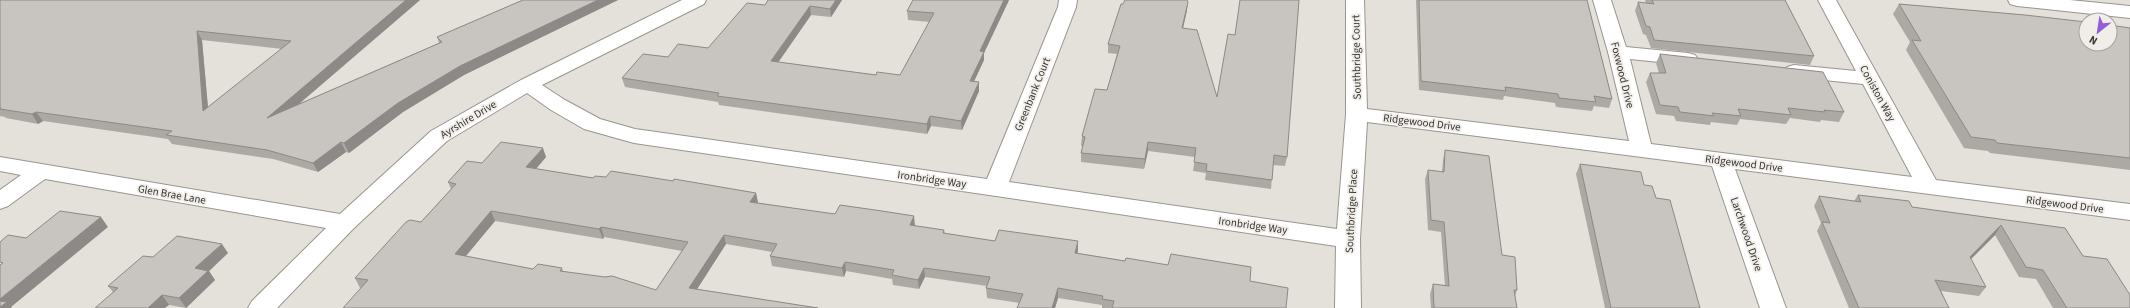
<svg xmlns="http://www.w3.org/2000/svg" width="2130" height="308" viewBox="0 0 2130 308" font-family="'Source Sans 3',sans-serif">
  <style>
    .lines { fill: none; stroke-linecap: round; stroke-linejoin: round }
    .street-casing { stroke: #999590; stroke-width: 2 }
    .street { fill: #fff; fill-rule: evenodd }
    .wall { fill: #aca9a4; fill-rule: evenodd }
    .shaded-wall { fill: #8c8986 }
    .building { fill: #c8c4bf; stroke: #8c8986; fill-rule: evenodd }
    .labels { text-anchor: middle; stroke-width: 3.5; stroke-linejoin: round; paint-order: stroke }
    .street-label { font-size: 11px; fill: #373533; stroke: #f1ede8 }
  </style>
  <rect width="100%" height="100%" fill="#e4e0da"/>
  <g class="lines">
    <g class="street-casing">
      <g id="street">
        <path d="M682,0h24l-2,4 -162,81 23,15 35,19 35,10 352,50 71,-172 1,-7h18l-1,7 -67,175 328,47 9,-115v-114h18l3,109 262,32 -21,-89 -15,-52h18l15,47 62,6 7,2 3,4 -3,4 -7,2 -58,-6 21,85 261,33 -49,-93 -69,-7 -7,-2 -3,-4 3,-4 7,-2 62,6 -38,-71h18l100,180 194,24v16l-395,-51 51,139h-26l-48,-142 -345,-44 -7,117 1,69h-26l1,-62 -702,-103 -50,-14 -33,-19 -24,-17 -80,48 -94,88 -76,79h-29l4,-7 74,-73 -281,-49 -37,27 -8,3v-19l21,-15 -21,-4v-14l340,57 91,-83 90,-51z"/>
        <path d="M2008,0h62l60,6v12l-113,-12 -7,-2z"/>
      </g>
    </g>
    <use href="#street" class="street"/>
  </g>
  <g class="wall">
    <path d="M0,0h420l-121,104 140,-61 -2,-6 86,-37h95l-154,75 -61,37 -54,41 -3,-1 -28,20 -45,-13 -101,-15 -4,-5 -125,-18 -5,3 -32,-6 -1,-1 -5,-1zM202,40l80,9 -74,58z"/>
    <path d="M768,0h74l-11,17 -20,-2 -33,47 98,13h24l30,-53 -22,-2 -1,-9 102,-11 -25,53v7l-10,21 5,1v9l-17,39 -31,-4 -4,8 -208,-29 -1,-3 -93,-15 -3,-9 46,-21 40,-9 57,-43z"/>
    <path d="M1416,0h171l25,99 -3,9 -15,-2 -2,5 -36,-4 -1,-4 -51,-7 -1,4 -84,-10z"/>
    <path d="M1645,0h140l29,56 -4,9 -159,-17 -5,-13 -3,-1 -8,-23 3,-9 8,1z"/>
    <path d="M1899,4l231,24v142l-140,-17 -2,-2 -24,-3 -58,-98 4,-8 -17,-28z"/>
    <path d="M1187,10l-4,18 34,69 70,60 -2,9 -12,-1 -2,24 -66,-9 1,-7 -13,-2 2,-14 -47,-6 -4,18 -63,-7v-9l2,-7h-2l1,-10 25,-46 10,-36 -9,-1v-9z"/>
    <path d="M1660,54l184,58 -5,10 -18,-2 -1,2 -30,-4 -4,6 -46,-5 -3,6 -26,-3 -1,3 -34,-4 -2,-5 -18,-2 -10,-32 4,-9h9l-3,-10z"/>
    <path d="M1445,150l57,105 15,35 -2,6 2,12h-86l-1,-14 3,-10 12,2 -4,-54 -13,-2 -3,-51 3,-9 14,2 1,-12z"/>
    <path d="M546,157l-10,12 57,9 13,-1 67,4 83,12 2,10 186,27 1,4 50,7 83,10 -1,2 173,28 36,27h-184v-3l-44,-7 -3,10h-38l2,-5 -32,-5 -1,-10 1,-2 -62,-9 -6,12 -26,-4 -1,-6 -46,-8 -2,6 -72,-11 -2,-10 2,-4 -46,-8 -29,45 121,19 -458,-20 -5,-10 66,-56 30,-33 -3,-7 34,-19zM495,221l108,18 1,-2 78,14 -26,39 -93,-19 -1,-3 -29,1 -67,-13z"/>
    <path d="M1580,164l64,21 12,13 44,110h-95l-29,-134z"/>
    <path d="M1858,195l54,12 153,21 18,28 47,52h-77l-17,-29 -17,-2 -24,-42 -24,24 15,28 -7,9 -38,-5 8,17h-100l-32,-77 4,-8 -7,-17 5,-10 35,5z"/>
    <path d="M228,253l-19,18 6,9 -29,28 -17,-3 -56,-13 -5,-6 45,-29z"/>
  </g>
  <g class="shaded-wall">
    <path d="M406,0h14l-148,127 -5,-9z"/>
    <path d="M598,0h20l-154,75 -61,37 -54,41 -5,-10 54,-40 62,-37z"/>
    <path d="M836,0h6l-11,17 -1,-8z"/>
    <path d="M1004,0h5l-25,53v7l-14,30v-9l10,-30z"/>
    <path d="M1188,2l-1,8 -6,27 1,-9z"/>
    <path d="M810,6l1,9 -38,55 -2,-9z"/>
    <path d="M197,31l5,9 7,80 -6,-9z"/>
    <path d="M979,82v9l-17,39 -1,-9z"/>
    <path d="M36,112l7,9 -5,3 -6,-10z"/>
    <path d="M930,116l1,10 -4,8v-10z"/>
    <path d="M341,142l5,10 -28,20 -5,-9z"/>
    <path d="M1148,142v9l-4,18 1,-10z"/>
    <path d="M543,148l3,9 -17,20 -3,-10z"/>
    <path d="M756,193l2,10 -8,-1z"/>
    <path d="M491,211l4,10 -36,43 -4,-10z"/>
    <path d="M914,216l1,10 -5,-1z"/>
    <path d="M101,217l7,10 -97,80 1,1h-12v-9z"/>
    <path d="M2001,225l-6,10 -32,32 7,-10z"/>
    <path d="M601,227l3,10 -1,2 -4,-10z"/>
    <path d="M724,235l2,9 -34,53 -3,-9z"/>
    <path d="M1078,241v10l-4,12 1,-10z"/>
    <path d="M222,244l6,9 -19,18 6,9 -29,28 -7,-10 16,-30z"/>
    <path d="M845,262l1,9 -2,6 -2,-9z"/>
    <path d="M924,268l1,9 -6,12 -1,-9z"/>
    <path d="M1058,288v10l-3,10h-3z"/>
    <path d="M162,295l7,10 -4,3h-17z"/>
  </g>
  <g class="building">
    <path d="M0,0h406l-139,118 175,-76 -5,-5 86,-37h75l-138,66 -62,37 -54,40 -3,-1 -28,21 -46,-13 -101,-15 6,-4 -136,-19 -4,2 -32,-5 1,-1h-1zM197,31l94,10 -88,70z"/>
    <path d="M768,0h68l-6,9 -20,-3 -39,55 105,14 1,-3 23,3 34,-62 -27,-2 6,-11h91l-24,51 4,1 -14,29 9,1 -18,39 -31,-5 -3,8 -210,-28 2,-3 -97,-15 21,-24 25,3 10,-13 30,4 39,-45 18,2z"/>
    <path d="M1125,0h62l1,2 -6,26 15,2 20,67 11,-63 7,1 5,-35h59l-12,157 -13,-2 -2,25 -66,-9 1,-7 -13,-2 2,-14 -48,-6 -3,17 -64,-6 4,-16 -3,-1 13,-47 12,1 13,-44 -12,-2 13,-40h2z"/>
    <path d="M1419,0h168l25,99 -18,-3 2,6 -37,-4 -1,-4 -53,-7 1,4 -85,-10z"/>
    <path d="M1652,0h133l29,56 -160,-16 -4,-13 -4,-1 -8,-24 16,2z"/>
    <path d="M1899,4l126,11 61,7v22h24v-19l20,3v130l-133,-15 -2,-3 -24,-3 -59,-97 9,1z"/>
    <path d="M1660,54l163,18 21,40 -20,-2 1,2 -37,-4 3,7 -53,-6 3,7 -29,-3 2,3 -34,-4 -2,-5 -18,-2 -10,-32h16z"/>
    <path d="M501,142l42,6 -17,19 67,11 2,-2 11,1 5,-6 62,10 1,-2 82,14 -6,9 85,12 5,-9 42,6 32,5 -4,9 34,5 -1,3 52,8 4,-11 79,11 -3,12 50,8 1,-3 42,7 3,-11 80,13 -1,14 38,7 -2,20h-174l2,-7 -12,-2 1,-3 -45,-8 -6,20h-35l6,-14 -37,-6 4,-11 -66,-9 -6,12 -26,-5 2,-5 -49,-8 -3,6 -72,-12 7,-12 -53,-9 -35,53 129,20h-475l25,-28 -13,-2 51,-56 4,-2 11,2 35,-38 -8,-2 19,-21 15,2zM491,211l108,18 2,-2 87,15 -32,48 -44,-14 -7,1 -45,-6 2,-3 -24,-4 -5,5 -78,-15z"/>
    <path d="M1445,150l44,6 13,99 13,2 2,33h-3l3,18h-83l-1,-24 16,2 -5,-64 -13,-2 -3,-50 16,2z"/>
    <path d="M1580,164l61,8 3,13 8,1 4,12 14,2 30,108h-89z"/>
    <path d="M1858,195l51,6 3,6 153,21 18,28 24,3 23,36v13h-63l-24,-38 -17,-3 -25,-42 -31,32 16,30 -51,-7 14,28h-90l-37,-86 8,1 -11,-27 42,6z"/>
    <path d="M60,211l41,6 -101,82v-34l3,-2 -3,-1v-20l8,-7 18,3z"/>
    <path d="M177,236l45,8 -27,24 13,3 -29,27 -17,-3 -14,13h-53l23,-20 -10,-2 35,-30 10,1z"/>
    <path d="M0,301l7,1 -7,5z"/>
  </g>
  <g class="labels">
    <g class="street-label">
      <text transform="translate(1356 57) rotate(-91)" y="4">Southbridge Court</text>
      <text transform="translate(1623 75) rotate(76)" y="4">Foxwood Drive</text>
      <text transform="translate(1878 93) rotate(61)" y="4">Coniston Way</text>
      <text transform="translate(1032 94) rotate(-68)" y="4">Greenbank Court</text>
      <text transform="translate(468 119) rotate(-31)" y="4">Ayrshire Drive</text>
      <text transform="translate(1422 122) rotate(7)" y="4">Ridgewood Drive</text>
      <text transform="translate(1744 163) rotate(7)" y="4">Ridgewood Drive</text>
      <text transform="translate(932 179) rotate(8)" y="4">Ironbridge Way</text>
      <text transform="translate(172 194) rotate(10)" y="4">Glen Brae Lane</text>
      <text transform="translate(2065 204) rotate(7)" y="4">Ridgewood Drive</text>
      <text transform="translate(1351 211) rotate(-87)" y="4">Southbridge Place</text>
      <text transform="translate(1253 225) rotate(8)" y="4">Ironbridge Way</text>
      <text transform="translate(1747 234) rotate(71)" y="4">Larchwood Drive</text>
    </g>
  </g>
  <g transform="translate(2098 32) rotate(210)"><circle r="19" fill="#f1ede8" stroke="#a7a3a0"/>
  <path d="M0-3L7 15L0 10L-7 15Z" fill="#925fd8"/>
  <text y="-6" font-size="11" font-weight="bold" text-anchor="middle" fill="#373533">N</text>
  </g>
</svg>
